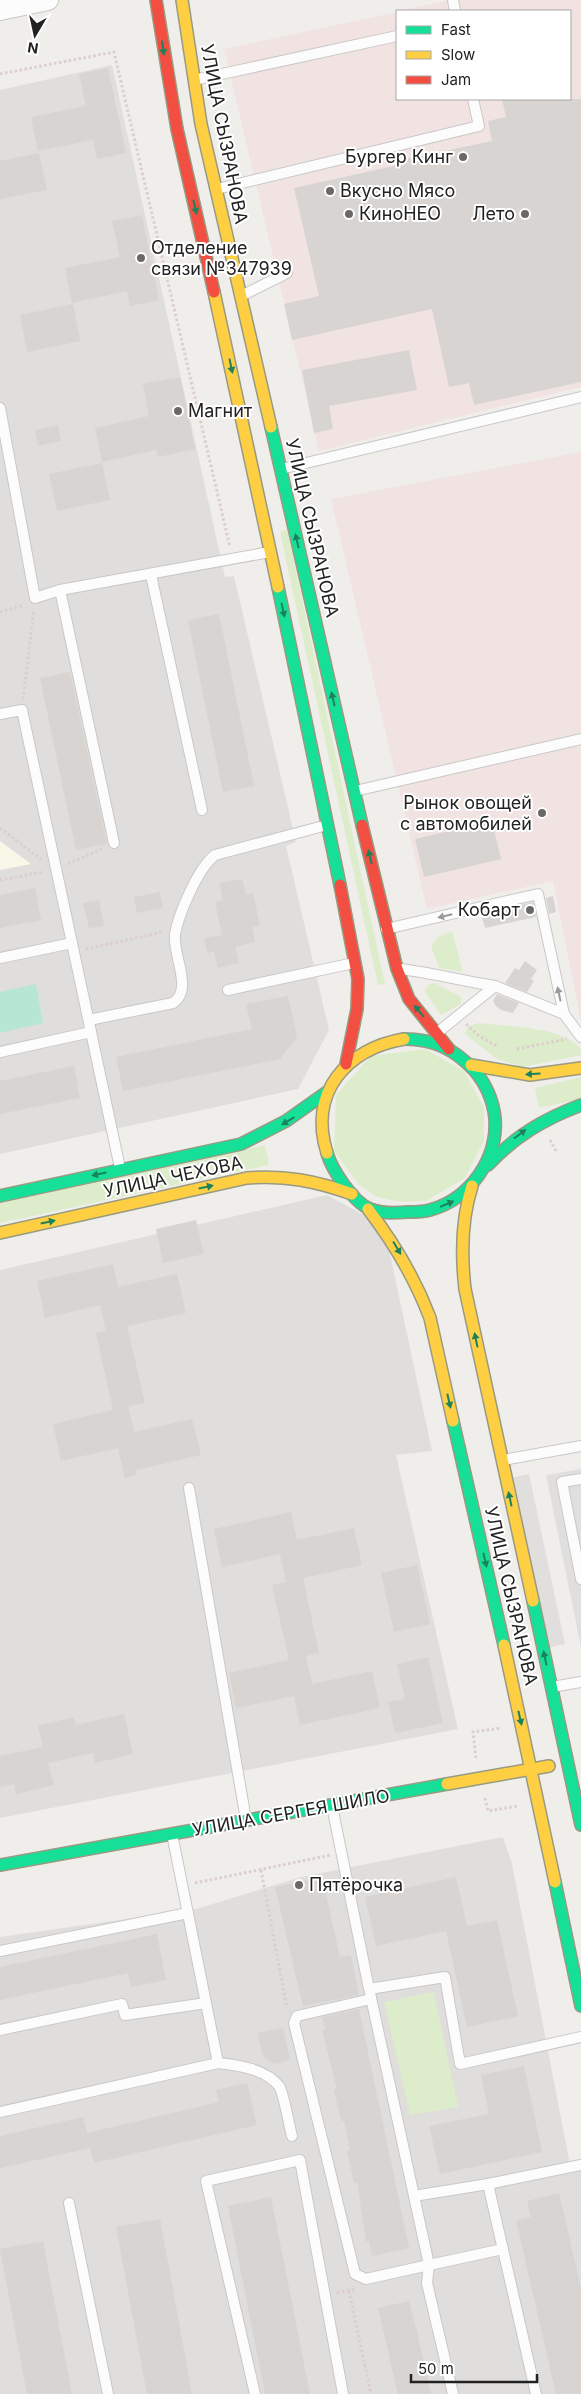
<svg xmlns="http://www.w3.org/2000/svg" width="581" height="2394" viewBox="0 0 581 2394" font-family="Inter,sans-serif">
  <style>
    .residential { fill: #dfdedc }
    .commercial { fill: #f1e3e1 }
    .education { fill: #f8f7e8 }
    .grass { fill: #ddeccb }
    .pitch { fill: #b7e6d2 }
    .parking { fill: #e0dfde }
    .building { fill: #d7d4d2 }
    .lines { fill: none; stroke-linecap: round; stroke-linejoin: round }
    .lane-casing { stroke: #c9c8c7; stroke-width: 12 }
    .street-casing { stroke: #c9c8c7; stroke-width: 22 }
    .fast-casing { stroke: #999a82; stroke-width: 14 }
    .slow-casing { stroke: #999a82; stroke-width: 14 }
    .jam-casing { stroke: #999a82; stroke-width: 14 }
    .path { stroke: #dccecd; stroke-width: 3; stroke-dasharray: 2.5 2.5; stroke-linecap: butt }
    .lane { stroke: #fdfcfc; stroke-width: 10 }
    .street { stroke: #fdfcfc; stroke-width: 20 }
    .fast { stroke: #16e098; stroke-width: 11 }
    .slow { stroke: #ffcf43; stroke-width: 11 }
    .jam { stroke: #f24e42; stroke-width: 11 }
    .oneway { fill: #1c815d }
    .oneway2 { fill: #9a9a9a }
    .poi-dot { fill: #6a6968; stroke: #fff; stroke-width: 2 }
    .labels { text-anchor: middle; stroke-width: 4; stroke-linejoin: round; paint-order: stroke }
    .street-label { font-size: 18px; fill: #222; stroke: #fff }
    .poi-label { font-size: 18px; fill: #222; stroke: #fff; text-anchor: start }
  </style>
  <rect width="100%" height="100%" fill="#f0eeeb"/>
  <g class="residential">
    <path d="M112,65l113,512 9,-1 62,266 -10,4 43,184 -31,59 -298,65v-1064z"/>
    <path d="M327,1195l57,31 48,225 -36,4 62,274 -458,89v-548z"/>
    <path d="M503,1837l9,27 58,301 11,-2v231h-581v-457l196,-28 105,-32z"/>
  </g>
  <g class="commercial">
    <path d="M450,0h131v387l-262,64 -95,-402 173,-37v87h173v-88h-172z"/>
    <path d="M581,452v570l-28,-141 -126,28 -96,-410z"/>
  </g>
  <path class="education" d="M0,841l31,23 -31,6z"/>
  <g class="grass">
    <path d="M287,530l98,454 -7,1 -98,-453z"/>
    <path d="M452,931l11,41 -24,-4 -8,-22 7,-9z"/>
    <path d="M435,983l26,14v7l-20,11 -16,-23 3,-7z"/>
    <path d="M479,1023c29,4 83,3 102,26v6l-58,12 -26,-8 -32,-25 3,-8z"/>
    <path d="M425,1049l39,22 20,36v34l-19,37 -39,23 -25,1 -24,-5 -18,-12 -25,-34 2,-56 35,-39z"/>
    <path d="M581,1077v22l-42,9 -4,-20z"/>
    <path d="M265,1145l4,20 -269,58v-20z"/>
    <path d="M434,1992l24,115 -48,8 -26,-113z"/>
  </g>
  <path class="pitch" d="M36,984l7,39 -43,10v-41z"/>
  <g class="parking">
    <path d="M581,1469v178l-35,-172z"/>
    <path d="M529,1474l36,170 -18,4 -36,-170z"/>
  </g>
  <g class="building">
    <path d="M108,68l18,85 -29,6 -4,-19 -55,11 -7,-34 55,-11 -7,-32z"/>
    <path d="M502,99h79v283l-107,23 -5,-22 -20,4 -17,-78 -140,31 -8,-36 35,-8 -25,-108 109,-24 -1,-4 90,-19 -4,-20 18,-4z"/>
    <path d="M39,153l8,37 -47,9v-38z"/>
    <path d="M142,215l17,85 -29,6 -3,-15 -55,12 -7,-35 55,-11 -8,-36z"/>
    <path d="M73,304l7,37 -53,11 -7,-37z"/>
    <path d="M409,350l8,40 -88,16 4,23 -19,4 -12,-63z"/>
    <path d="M180,377l15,72 -37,8 -2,-7 -54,12 -7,-34 54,-12 -6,-32z"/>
    <path d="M58,425l3,16 -23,5 -3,-16z"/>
    <path d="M102,463l8,37 -53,11 -8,-37z"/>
    <path d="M219,614l35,172 -31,6 -35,-172z"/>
    <path d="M70,672l37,172 -31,6 -36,-172z"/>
    <path d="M492,821l9,38 -77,18 -9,-38z"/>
    <path d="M242,879l4,15 7,-1 7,33 -8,1 3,15 -20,5 4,16 -21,5 -4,-16 -7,1 -3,-15 18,-3 -7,-33 8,-2 -4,-17z"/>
    <path d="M35,888l6,32 -41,8v-33z"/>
    <path d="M160,892l3,16 -26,5 -3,-16z"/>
    <path d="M553,896l3,16 -7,2 -3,-16z"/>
    <path d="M99,900l5,26 -15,2 -6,-25z"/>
    <path d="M533,902l3,15 -51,11 -4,-14z"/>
    <path d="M525,961l12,9 -6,9 3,2 -7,11 -22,-9 10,-15 4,2z"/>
    <path d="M497,994l22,9 -6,10 -12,-3 -5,-4 -3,-5z"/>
    <path d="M288,996l9,41 -17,22 -157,32 -7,-34 136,-28 -6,-25z"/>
    <path d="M74,1066l6,32 -80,16v-33z"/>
    <path d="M196,1220l8,34 -41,9 -7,-34z"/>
    <path d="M113,1264l5,23 59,-13 9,39 -59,13 18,77 -17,3 6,26 58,-13 9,36 -65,15 1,5 -12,3 -7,-30 -57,13 -8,-37 60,-14 -17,-77 10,-2 -6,-26 -55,13 -8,-37z"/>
    <path d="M291,1512l6,28 57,-12 8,37 -59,13 16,75 -13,3 6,28 60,-13 8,37 -80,17 -6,-29 -58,12 -7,-35 60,-13 -17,-75 14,-3 -6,-28 -58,13 -8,-38z"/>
    <path d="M417,1565l13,59 -36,8 -13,-59z"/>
    <path d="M428,1657l15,66 -48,10 -7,-31 17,-3 -8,-35z"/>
    <path d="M124,1714l9,40 -38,9 -2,-10 -45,10 6,22 -38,9 -2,-10 -14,3v-31l43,-9 -5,-21 36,-9 2,8z"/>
    <path d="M322,1877l18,80 11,-2 8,40 -56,11 -28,-119z"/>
    <path d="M456,1877l11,49 30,-6 21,96 -51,11 -21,-96 -70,15 -11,-49z"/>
    <path d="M157,1934l9,46 -35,7 -3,-14 -128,27v-33z"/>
    <path d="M359,2009l50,239 -37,8 -3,-15 -3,1 -9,-60 -3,1 -7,-32 3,-1 -3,-15 -3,-14h-3l-7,-32h3l-15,-59h3l-3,-13z"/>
    <path d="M283,2028l7,32 -16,4 -11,-7 -5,-24z"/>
    <path d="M524,2066l18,86 -102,22 -11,-48 60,-12 -8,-39z"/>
    <path d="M247,2083l10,42 -163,38 -4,-15 -90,20v-32l83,-19 4,16 132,-31 -3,-12z"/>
    <path d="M559,2193l22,95v106h-25l-40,-174 15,-3 -4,-16z"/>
    <path d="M271,2197l39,197h-45l-37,-188z"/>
    <path d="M160,2219l32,175h-45l-31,-167z"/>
    <path d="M43,2241l6,33 23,120h-45l-21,-112 -6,-33z"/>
    <path d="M409,2301l8,31 14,62h-33l-20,-86z"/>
  </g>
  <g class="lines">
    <g class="lane-casing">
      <g id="lane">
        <path d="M453,0l2,11"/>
        <path d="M194,80l203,-44"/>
        <path d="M217,189l262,-63 -6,-27"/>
        <path d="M241,296l46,-23"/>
        <path d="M0,408l35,190 25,-8 210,-38"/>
        <path d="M281,469l300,-72"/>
        <path d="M151,575l51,235"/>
        <path d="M60,590l54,253"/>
        <path d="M0,714l22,-4 50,233 -72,15"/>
        <path d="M355,791l226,-52"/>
        <path d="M386,929l152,-35 26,120 17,23"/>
        <path d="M72,943l48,225"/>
        <path d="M401,969c32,4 62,12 94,17"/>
        <path d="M228,990l126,-27"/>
        <path d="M89,1020l84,-17c21,-14 -1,-48 2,-69 4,-21 23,-66 40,-79l112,-30"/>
        <path d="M437,1033l58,-47 69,28"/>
        <path d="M0,1052l91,-20"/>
        <path d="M503,1460l78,-14"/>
        <path d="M581,1479l-19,3 19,97"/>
        <path d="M189,1488l57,332"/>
        <path d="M552,1687l29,-5"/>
        <path d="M332,1806l37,183 76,-12 15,87 121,-27"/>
        <path d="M0,1951l188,-38"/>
        <path d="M370,1993l44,203 74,-12"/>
        <path d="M371,1999l-74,17 -3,7 61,251 11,5 63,-14 -15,-69"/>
        <path d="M0,2030l122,-26 3,11 81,-12"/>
        <path d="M218,2063c19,2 48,6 61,23 5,7 10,40 13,50"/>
        <path d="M0,2112l218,-49 -46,-229"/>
        <path d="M69,2203l39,191"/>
        <path d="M255,2394l-49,-213 94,-21 43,234"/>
        <path d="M453,2394l-26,-111 2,-18 74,-16"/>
        <path d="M536,2394l-48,-210 93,-19"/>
      </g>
    </g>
    <g class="street-casing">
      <path id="street" d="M0,10l48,-10"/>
    </g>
    <g class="fast-casing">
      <g id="fast">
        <path d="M271,427l91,398"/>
        <path d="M278,587l62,298"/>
        <path d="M327,1153c5,17 26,49 43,56 12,5 26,4 38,3 7,0 15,0 22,-2 40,-11 68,-51 65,-92 -2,-18 -9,-34 -21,-48 -20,-21 -40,-31 -70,-31"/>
        <path d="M488,1165c27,-29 56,-46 93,-60"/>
        <path d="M0,1196l241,-52 45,-23 41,-29"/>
        <path d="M453,1421l51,224"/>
        <path d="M533,1601l48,224"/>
        <path d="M0,1865l447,-81"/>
        <path d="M555,1882l26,124"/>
      </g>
    </g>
    <g class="slow-casing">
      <g id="slow">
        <path d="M182,0l19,124 70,303"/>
        <path d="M214,292l64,295"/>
        <path d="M471,1065l59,10 51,-7"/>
        <path d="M327,1153c-19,-60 19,-104 77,-114"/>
        <path d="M472,1186c-11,34 -11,68 -7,103l68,312"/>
        <path d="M368,1209c26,34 47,69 62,109l23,103"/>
        <path d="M0,1233l247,-55c38,-3 69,3 105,16"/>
        <path d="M504,1645l51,237"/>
        <path d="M447,1784l102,-18"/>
      </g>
    </g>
    <g class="jam-casing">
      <g id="jam">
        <path d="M156,0l21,129 37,163"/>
        <path d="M362,825l35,144 12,30 40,50"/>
        <path d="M340,885l18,94 -1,30 -11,55"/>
      </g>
    </g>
    <g class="path">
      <path d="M0,74l114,-22 116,495"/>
      <path d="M0,612l24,-7"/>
      <path d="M23,699l11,-90"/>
      <path d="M0,828l41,31"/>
      <path d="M68,864l36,-16"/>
      <path d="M0,880l44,-8"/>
      <path d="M86,949l77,-17"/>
      <path d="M466,1024l13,12 18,10"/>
      <path d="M517,1049l50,-10"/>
      <path d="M550,1140l6,11"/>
      <path d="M476,1758l-3,-26 28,-4"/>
      <path d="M485,1798l3,13 30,-5"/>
      <path d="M261,1870l26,138"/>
      <path d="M195,1883l136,-28"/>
      <path d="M349,2291l22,103"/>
      <path d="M337,2293l18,-4"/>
    </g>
    <use href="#lane" class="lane"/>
    <use href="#street" class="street"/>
    <use href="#fast" class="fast"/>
    <use href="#slow" class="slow"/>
    <use href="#jam" class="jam"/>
  </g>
  <defs><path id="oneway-solid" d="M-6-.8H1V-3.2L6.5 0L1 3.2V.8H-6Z" transform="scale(1.25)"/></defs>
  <g class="oneway">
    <use href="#oneway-solid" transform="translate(163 48) rotate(82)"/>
    <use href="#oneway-solid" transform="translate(195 207) rotate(77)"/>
    <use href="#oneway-solid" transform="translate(231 366) rotate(78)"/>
    <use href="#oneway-solid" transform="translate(297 541) rotate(-103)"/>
    <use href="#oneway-solid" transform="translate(283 610) rotate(78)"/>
    <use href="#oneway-solid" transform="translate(333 699) rotate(-103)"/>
    <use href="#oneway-solid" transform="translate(370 857) rotate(-103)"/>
    <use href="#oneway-solid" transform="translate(419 1011) rotate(-129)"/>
    <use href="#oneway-solid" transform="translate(533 1074) rotate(177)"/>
    <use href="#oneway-solid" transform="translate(288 1121) rotate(149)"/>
    <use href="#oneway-solid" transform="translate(520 1134) rotate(-37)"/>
    <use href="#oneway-solid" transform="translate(99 1174) rotate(168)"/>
    <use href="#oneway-solid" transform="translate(206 1187) rotate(-12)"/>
    <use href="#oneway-solid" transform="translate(447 1204) rotate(-23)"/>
    <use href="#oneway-solid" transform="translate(48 1222) rotate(-12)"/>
    <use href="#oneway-solid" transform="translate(397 1248) rotate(59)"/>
    <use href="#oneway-solid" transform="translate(476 1340) rotate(-102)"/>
    <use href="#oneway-solid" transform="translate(449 1401) rotate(77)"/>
    <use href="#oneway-solid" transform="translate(510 1499) rotate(-102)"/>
    <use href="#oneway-solid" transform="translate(485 1560) rotate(77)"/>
    <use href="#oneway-solid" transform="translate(545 1658) rotate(-102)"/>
    <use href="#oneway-solid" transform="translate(520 1718) rotate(77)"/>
  </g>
  <g class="oneway2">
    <use href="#oneway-solid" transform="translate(445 916) rotate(167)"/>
    <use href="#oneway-solid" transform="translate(559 994) rotate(-102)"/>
  </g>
  <g class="poi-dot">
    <circle cx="463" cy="157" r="5"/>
    <circle cx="330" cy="191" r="5"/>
    <circle cx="349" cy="214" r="5"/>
    <circle cx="525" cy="214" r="5"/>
    <circle cx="141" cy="258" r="5"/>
    <circle cx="178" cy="411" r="5"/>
    <circle cx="542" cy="813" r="5"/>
    <circle cx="530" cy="910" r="5"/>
    <circle cx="299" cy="1885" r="5"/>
  </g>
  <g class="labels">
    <g class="street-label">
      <text transform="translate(224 134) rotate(79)" y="6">УЛИЦА СЫЗРАНОВА</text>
      <text transform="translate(312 528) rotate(77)" y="6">УЛИЦА СЫЗРАНОВА</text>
      <text transform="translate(173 1177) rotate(-12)" y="6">УЛИЦА ЧЕХОВА</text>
      <text transform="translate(511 1596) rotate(77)" y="6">УЛИЦА СЫЗРАНОВА</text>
      <text transform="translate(291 1813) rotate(-10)" y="6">УЛИЦА СЕРГЕЯ ШИЛО</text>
    </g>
    <g class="poi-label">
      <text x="453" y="163" text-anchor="end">Бургер Кинг</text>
      <text x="340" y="197">Вкусно Мясо</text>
      <text x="359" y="220">КиноНЕО</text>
      <text x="515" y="220" text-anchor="end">Лето</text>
      <text x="151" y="254">Отделение<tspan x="151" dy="21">связи №347939</tspan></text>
      <text x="188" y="417">Магнит</text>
      <text x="532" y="809" text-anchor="end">Рынок овощей<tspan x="532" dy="21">с автомобилей</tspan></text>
      <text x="520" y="916" text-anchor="end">Кобарт</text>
      <text x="309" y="1891">Пятёрочка</text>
    </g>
  </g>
  <rect x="396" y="10" width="175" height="90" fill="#ffffff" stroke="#a7a7a7"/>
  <rect x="406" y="26" width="25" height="8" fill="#16e098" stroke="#a7a7a7"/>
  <text x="441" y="35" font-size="15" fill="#222222">Fast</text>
  <rect x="406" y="51" width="25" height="8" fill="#ffcf43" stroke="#a7a7a7"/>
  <text x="441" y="60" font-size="15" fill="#222222">Slow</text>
  <rect x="406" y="76" width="25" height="8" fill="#f24e42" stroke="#a7a7a7"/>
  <text x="441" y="85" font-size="15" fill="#222222">Jam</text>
  <g transform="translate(35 35) rotate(189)" stroke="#ffffff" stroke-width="4" paint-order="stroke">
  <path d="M0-4L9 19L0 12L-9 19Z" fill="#222222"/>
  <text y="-8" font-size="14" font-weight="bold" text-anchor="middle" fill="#222222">N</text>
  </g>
  <path d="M411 2374v8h126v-8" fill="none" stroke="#222222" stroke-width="2.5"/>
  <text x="418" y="2374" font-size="15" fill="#222222" stroke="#ffffff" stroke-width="4" paint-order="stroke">50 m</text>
</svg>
